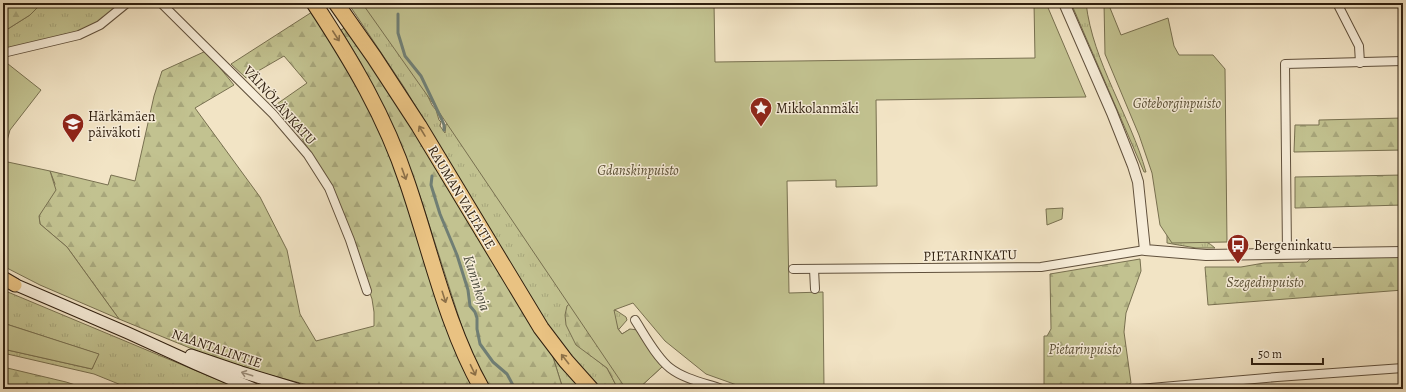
<svg xmlns="http://www.w3.org/2000/svg" width="1406" height="392" viewBox="0 0 1406 392" font-family="Alegreya,serif">
  <style>
    .grass { fill: url(#grass-tufts); stroke: #787050 }
    .forest { fill: url(#forest-firs); stroke: #787050 }
    .green { fill: #c2c290; stroke: #787050 }
    .lines { fill: none; stroke-linecap: round; stroke-linejoin: round }
    .stream { stroke: #707e74; stroke-width: 3 }
    .minor-casing { stroke: #60503c; stroke-width: 10 }
    .tertiary-casing { stroke: #60503c; stroke-width: 12 }
    .secondary-casing { stroke: #2f1f0f; stroke-width: 13 }
    .primary-casing { stroke: #2f1f0f; stroke-width: 15 }
    .motorway-casing { stroke: #2f1f0f; stroke-width: 17 }
    .minor { stroke: #f7edd9; stroke-width: 8 }
    .tertiary { stroke: #f7edd9; stroke-width: 10 }
    .secondary { stroke: #f7edd9; stroke-width: 11 }
    .primary { stroke: #e9c282; stroke-width: 13 }
    .motorway { stroke: #e9c282; stroke-width: 15 }
    .oneway { stroke: #8c7048 }
    .oneway2 { stroke: #9d907e }
    .labels { text-anchor: middle; stroke-width: 3; stroke-linejoin: round; paint-order: stroke }
    .park-label { font-size: 14px; font-style: italic; fill: #5b5036; stroke: #f7edd9 }
    .street-label { font-size: 14px; fill: #2f1f0f; stroke: #f7edd9 }
    .poi-label { font-size: 14px; fill: #2f1f0f; stroke: #f7edd9; text-anchor: start }
    .water-label { font-size: 15px; font-style: italic; fill: #4f4f41; stroke: #f7edd9 }
  </style>
  <defs>
    <pattern id="grass-tufts" width="24" height="20" patternUnits="userSpaceOnUse"><rect width="24" height="20" fill="#c2c290"/><path d="M3 7l-1-3M5 7V3M7 7l1-3M15 17l-1-3M17 17v-4M19 17l1-3" fill="none" stroke="#a7a67b"/></pattern>
    <pattern id="forest-firs" width="22" height="20" patternUnits="userSpaceOnUse"><rect width="22" height="20" fill="#c2c290"/><path d="M5 1l3.5 6h-7zM16 11l3.5 6h-7z" fill="#a7a67b"/></pattern>
  </defs>
  <rect width="100%" height="100%" fill="#f2e4c5"/>
  <filter id="stains"><feTurbulence type="fractalNoise" baseFrequency=".005" numOctaves="4"/><feColorMatrix values="0 0 0 0 .2 0 0 0 0 .09 0 0 0 0 .02 0 0 0 .5 -.17"/></filter>
  <radialGradient id="worn" r=".72"><stop offset=".6" stop-color="#630" stop-opacity="0"/><stop offset="1" stop-color="#630" stop-opacity=".3"/></radialGradient>
  <g class="grass">
    <path d="M42,3h79c-9,7 -17,16 -27,21 -25,14 -63,18 -91,25v-17l27,-17z"/>
    <path d="M348,3h42l32,81 10,21 4,5 3,10 2,2 -1,4 5,7 1,-9 3,-1 132,178 36,10 9,6 1,3 -33,38 13,10 11,21h-18l-21,-23 -29,-37 -36,-59 -110,-183z"/>
    <path d="M1071,3h15c7,60 44,112 60,169h-2z"/>
    <path d="M1167,235c15,0 37,2 48,13h-19l-29,-5z"/>
    <path d="M3,290l237,99h-109l-37,-15 -91,-21v-4l89,20 6,-15 -95,-31z"/>
    <path d="M552,354l30,35h-19z"/>
  </g>
  <g class="forest">
    <path d="M3,3h39l-12,12 -27,17z"/>
    <path d="M312,12l51,85 23,45 89,247h-152l-57,-15 -59,-19 -88,-36 -52,-72 -27,-23 -1,-8 16,-32 -5,-13 58,14 3,-10 24,6 19,-85 8,-25 44,-20 28,34 -39,23 65,89 27,53 13,64 16,27 58,-15v-14l-2,-13 -40,-113 -30,-47 -28,-33 33,-23 -23,-27 -38,22 -15,-14z"/>
    <path d="M346,27l64,95 142,232 11,35h-74l-20,-40 -49,-153 -22,-53 -37,-80 -20,-33z"/>
    <path d="M1403,118v32l-109,2 1,-27h24v-5z"/>
    <path d="M1403,175v30l-108,3v-31z"/>
    <path d="M1403,257v33l-195,15 -3,-38h36l23,-4 43,-1 3,-3z"/>
    <path d="M1140,259l1,12 -15,42 -2,19 7,51 -11,6h-76v-53h3l4,-7 -1,-55z"/>
    <path d="M572,302l41,20 9,12 8,-5 33,37 -25,23h-20l-11,-21 -31,-23 -10,-20 -1,-10 2,-9z"/>
    <path d="M3,367l63,15 22,7h-85z"/>
  </g>
  <g class="green">
    <path d="M362,3h352l1,59 320,-4 -1,-55h12l40,94 -210,3 1,86 -41,1v-7l-49,1 2,112 34,-1 1,97h-76l-42,-15 -41,-33 -32,-38 -19,7 4,19 4,5 8,-5 8,1 18,30 7,6 -25,23h-12l-187,-277z"/>
    <path d="M1104,3h4l13,32 47,-17 6,28 5,9h34l12,14 2,173 -55,1 -12,-18 -8,-52 -13,-38 -34,-81z"/>
    <path d="M3,60l38,30 -31,40 -7,25z"/>
    <path d="M3,161l47,10 6,19 -17,26 1,8 27,23 52,72 -79,-34 -37,-19z"/>
    <path d="M1063,208l-1,11 -15,6 -1,-16z"/>
    <path d="M3,323l96,31 -7,15 -89,-20z"/>
  </g>
  <g class="lines">
    <g class="stream">
      <path d="M398,14v19l7,23 16,20 21,44 2,5v5"/>
      <path d="M432,176l-1,9 9,29 17,41 11,35 2,16 5,6 2,6v11l3,15 13,18 14,12 8,15"/>
    </g>
    <g class="minor-casing">
      <g id="minor">
        <path d="M161,3l112,111 35,41 21,33 21,52 17,51"/>
        <path d="M1337,3l22,43 1,17"/>
        <path d="M3,53l76,-18 21,-10 27,-22"/>
        <path d="M1287,253l-2,-189 118,-3"/>
        <path d="M793,269l248,-2 104,-17"/>
        <path d="M814,269l1,20"/>
        <path d="M635,320c9,14 21,37 35,48 14,11 35,15 52,21"/>
        <path d="M1139,389l138,-12 126,-9"/>
      </g>
    </g>
    <g class="tertiary-casing">
      <path id="tertiary" d="M1064,3l48,110 21,53 5,16 7,68 61,5 197,-3"/>
    </g>
    <g class="secondary-casing">
      <g id="secondary">
        <path d="M7,281l121,52 68,31 58,25"/>
        <path d="M191,355l50,17 56,17"/>
      </g>
    </g>
    <g class="primary-casing">
      <path id="primary" d="M3,278l12,7"/>
    </g>
    <g class="motorway-casing">
      <g id="motorway">
        <path d="M314,3c38,58 71,113 93,179 24,70 39,143 75,207"/>
        <path d="M336,3l38,54 45,69 122,202 25,33 25,28"/>
      </g>
    </g>
    <use href="#minor" class="minor"/>
    <use href="#tertiary" class="tertiary"/>
    <use href="#secondary" class="secondary"/>
    <use href="#primary" class="primary"/>
    <use href="#motorway" class="motorway"/>
  </g>
  <defs><path id="oneway-shaft" d="M-6 0H5M1.5-3L5.5 0L1.5 3" fill="none" stroke-width="1.6" stroke-linecap="round" stroke-linejoin="round"/></defs>
  <g class="oneway">
    <use href="#oneway-shaft" transform="translate(336 36) rotate(57)"/>
    <use href="#oneway-shaft" transform="translate(422 131) rotate(-121)"/>
    <use href="#oneway-shaft" transform="translate(404 174) rotate(70)"/>
    <use href="#oneway-shaft" transform="translate(444 297) rotate(72)"/>
    <use href="#oneway-shaft" transform="translate(565 359) rotate(-128)"/>
    <use href="#oneway-shaft" transform="translate(473 370) rotate(64)"/>
  </g>
  <use class="oneway2" href="#oneway-shaft" transform="translate(247 374) rotate(-162)"/>
  <defs>
    <g id="sight-pin" transform="scale(1.15)"><path d="M0 17L-7.5 6A9.5 9.5 0 1 1 7.5 6Z" fill="#8f2418" stroke="#f7edd9"/><path d="M0-6L1.8-2.2L6-1.7L2.9 1.2L3.7 5.4L0 3.3L-3.7 5.4L-2.9 1.2L-6-1.7L-1.8-2.2Z" fill="#fff"/></g>
    <g id="school-pin" transform="scale(1.15)"><path d="M0 17L-7.5 6A9.5 9.5 0 1 1 7.5 6Z" fill="#8f2418" stroke="#f7edd9"/><path d="M0-5L7-2L0 1L-7-2ZM-4 1L0 2.5L4 1V4Q0 6-4 4Z" fill="#fff"/></g>
    <g id="bus-pin" transform="scale(1.15)"><path d="M0 17L-7.5 6A9.5 9.5 0 1 1 7.5 6Z" fill="#8f2418" stroke="#f7edd9"/><path d="M-5-6H5V4H4V6H2V4H-2V6H-4V4H-5ZM-3.5-4V0h7V-4ZM-3.5 1.2v1.5H-2V1.2ZM2 1.2v1.5H3.5V1.2Z" fill="#fff"/></g>
  </defs>
  <g fill-rule="evenodd">
    <use href="#sight-pin" x="761" y="108"/>
    <use href="#school-pin" x="73" y="124"/>
    <use href="#bus-pin" x="1238" y="245"/>
  </g>
  <g class="labels">
    <g class="park-label">
      <text x="1177" y="108">Göteborginpuisto</text>
      <text x="638" y="175">Gdanskinpuisto</text>
      <text x="1265" y="287">Szegedinpuisto</text>
      <text x="1085" y="354">Pietarinpuisto</text>
    </g>
    <g class="street-label">
      <text transform="translate(280 105) rotate(48)" y="5">VÄINÖLÄNKATU</text>
      <text transform="translate(462 197) rotate(59)" y="5">RAUMAN VALTATIE</text>
      <text transform="translate(970 255) rotate(-1)" y="5">PIETARINKATU</text>
      <text transform="translate(217 348) rotate(19)" y="5">NAANTALINTIE</text>
    </g>
    <g class="poi-label">
      <text x="776" y="113">Mikkolanmäki</text>
      <text x="88" y="121">Härkämäen<tspan x="88" dy="16">päiväkoti</tspan></text>
      <text x="1254" y="250">Bergeninkatu</text>
    </g>
    <g class="water-label">
      <text transform="translate(477 283) rotate(72)" y="5">Kuninkoja</text>
    </g>
  </g>
  <rect width="1406" height="392" fill="none" stroke="#f2e4c5" stroke-width="16"/>
  <rect x="4" y="4" width="1398" height="384" fill="none" stroke="#2f1f0f" stroke-width="2"/>
  <rect x="8" y="8" width="1390" height="376" fill="none" stroke="#2f1f0f"/>
  <path d="M1252 358v6h71v-6" fill="none" stroke="#2f1f0f" stroke-width="2"/>
  <text x="1258" y="358" font-size="12" fill="#2f1f0f" stroke="#f7edd9" stroke-width="3" paint-order="stroke">50 m</text>
  <rect width="100%" height="100%" filter="url(#stains)"/>
  <rect width="100%" height="100%" fill="url(#worn)"/>
</svg>
